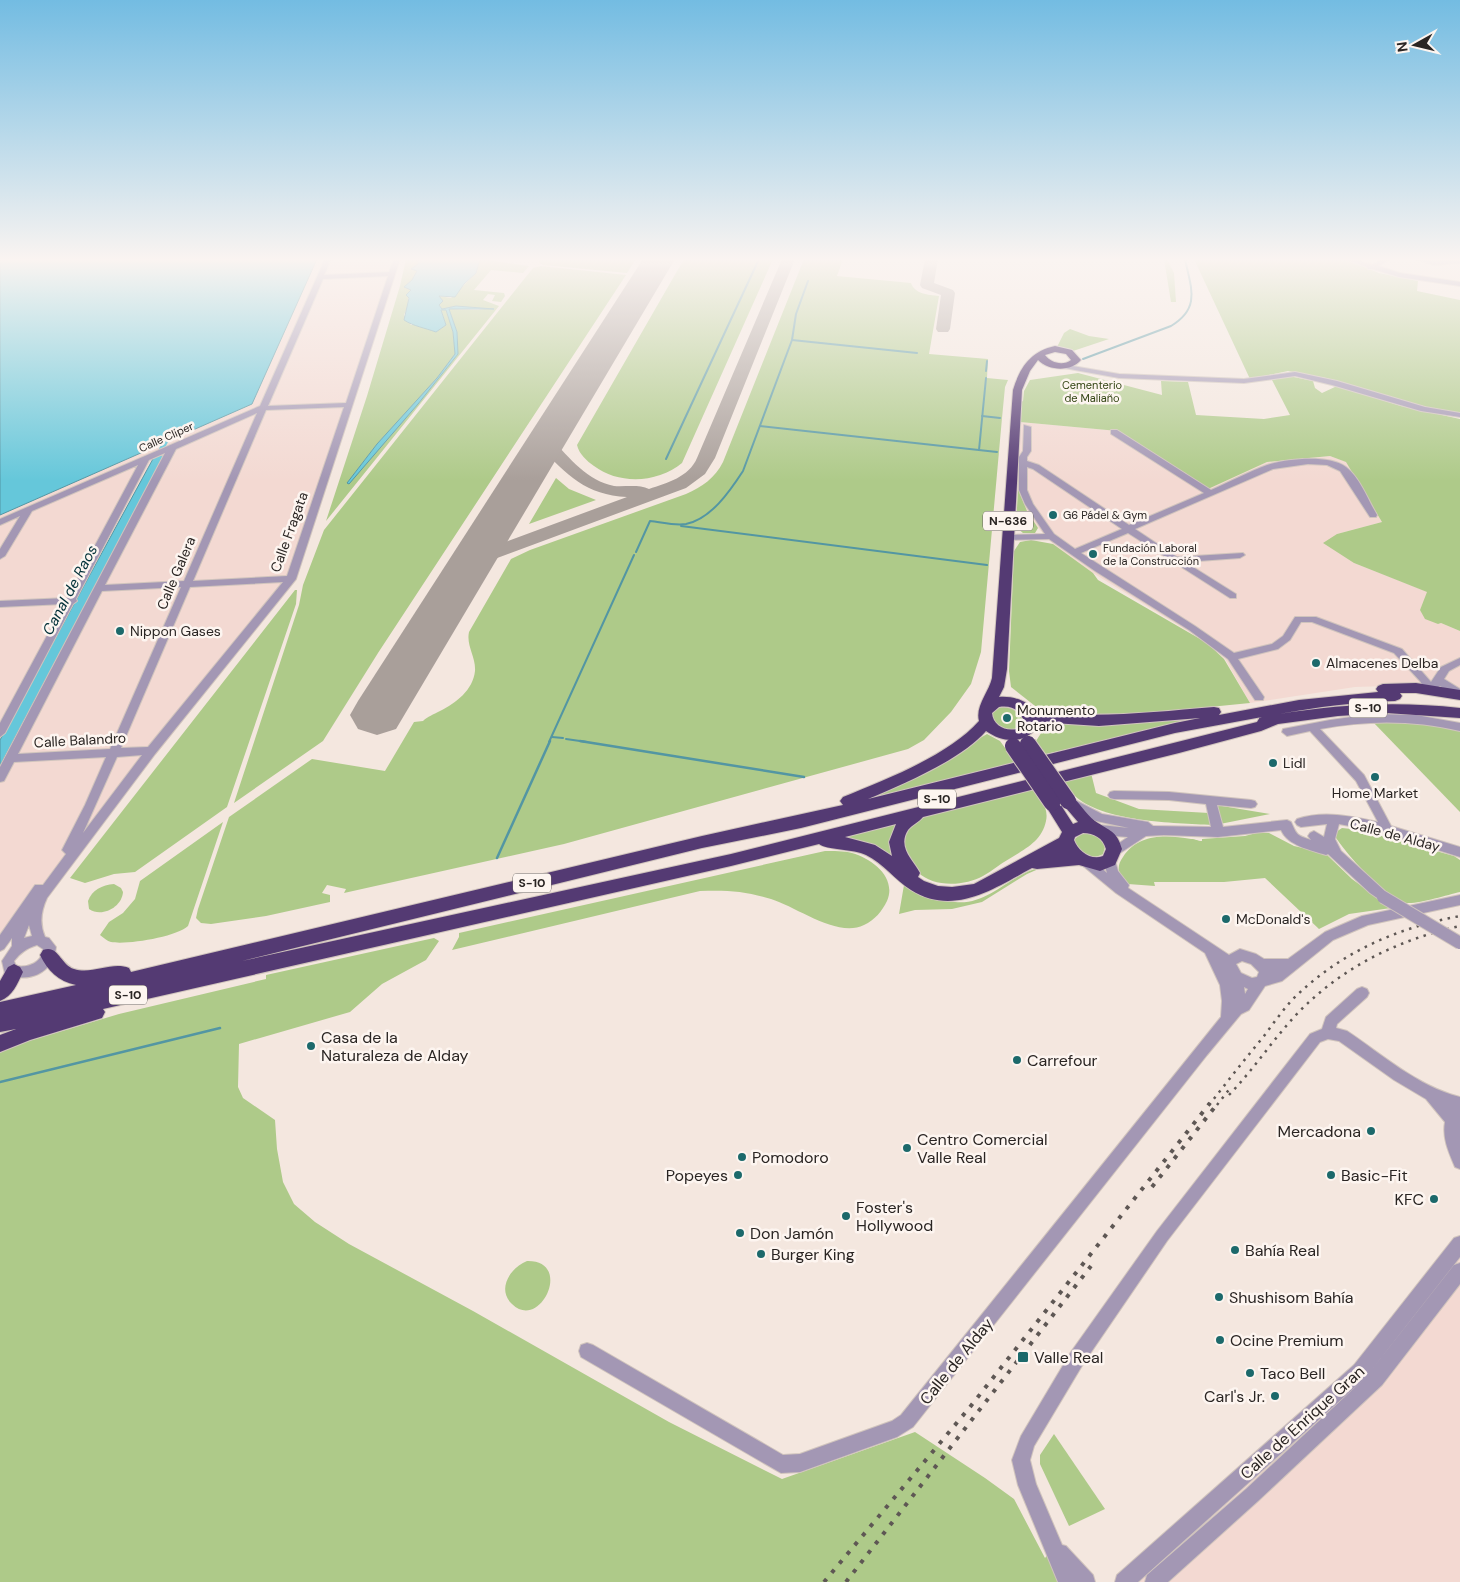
<svg xmlns="http://www.w3.org/2000/svg" width="1460" height="1582" viewBox="0 0 1460 1582" font-family="'DM Sans',sans-serif">
  <style>
    .industrial { fill: #f3d9d2 }
    .green { fill: #aeca89 }
    .water { fill: #65c7da; stroke: #5396a3 }
    .lines { fill: none; stroke-linecap: round; stroke-linejoin: round }
    .stream-far1 { stroke: #5396a3; stroke-width: 2 }
    .stream { stroke: #5396a3; stroke-width: 2.5 }
    .canal { fill: #65c7da; fill-rule: evenodd }
    .taxiway { fill: #a99f9a; fill-rule: evenodd }
    .runway { fill: #a99f9a; fill-rule: evenodd }
    .minor-casing { stroke: #d0c4bd; stroke-width: 2 }
    .highway-casing { stroke: #d0c4bd; stroke-width: 2 }
    .minor { fill: #a397b4; fill-rule: evenodd }
    .highway { fill: #543a73; fill-rule: evenodd }
    .rail-far1 { stroke: #5e5754; stroke-width: 2.5; stroke-dasharray: 2.5 5.5; stroke-linecap: butt }
    .rail { stroke: #5e5754; stroke-width: 4; stroke-dasharray: 4 8; stroke-linecap: butt }
    .minor-bridge-casing { stroke: #d0c4bd; stroke-width: 14; stroke-linecap: butt }
    .highway-bridge-casing { stroke: #d0c4bd; stroke-width: 18; stroke-linecap: butt }
    .minor-bridge { stroke: #a397b4; stroke-width: 12 }
    .highway-bridge { stroke: #543a73; stroke-width: 16 }
    .poi-dot { fill: #1c696b; stroke: #fdf5f0; stroke-width: 2 }
    .labels { text-anchor: middle; stroke-width: 5; stroke-linejoin: round; paint-order: stroke }
    .far-park-label { font-size: 11px; fill: #334514; stroke: #fdf5f0 }
    .far-street-label { font-size: 11px; fill: #2a2523; stroke: #fdf5f0 }
    .far-poi-label { font-size: 11px; fill: #2a2523; stroke: #fdf5f0; text-anchor: start }
    .shield { fill: #fdf5f0; stroke: #696360; stroke-width: 1 }
    .shield-label { font-size: 12px; font-weight: bold; fill: #2a2523 }
    .street-label { font-size: 14px; fill: #2a2523; stroke: #fdf5f0 }
    .poi-label { font-size: 14px; fill: #2a2523; stroke: #fdf5f0; text-anchor: start }
    .water-label { font-size: 15px; font-style: italic; fill: #003038; stroke: #fdf5f0 }
    .near-poi-label { font-size: 16px; fill: #2a2523; stroke: #fdf5f0; text-anchor: start }
    .near-street-label { font-size: 16px; fill: #2a2523; stroke: #fdf5f0 }
  </style>
  <rect width="100%" height="100%" fill="#f4e7df"/>
  <g class="industrial">
    <path d="M317,259h83l-103,317 -297,376v-437l38,-18z"/>
    <path d="M1020,422l98,9 90,58 59,-27 63,-6 17,6 35,60 -45,12 17,29 74,29 -8,18 18,14 3,-1 19,8v66l-73,-11 -32,1 -105,16 -25,-44 -18,-16 -114,-70 -40,-29 -15,-16 -11,-16 -9,-23z"/>
    <path d="M1460,1239v343h-327l166,-148z"/>
  </g>
  <g class="green">
    <path d="M406,259h12v5l-4,3 3,4 -5,9 -8,7 7,3 -3,3v13l-4,9 7,10h7l18,7 10,-7 -5,-15h5l7,22 2,22 -18,24 -60,66 -30,39 71,-79 40,-50 -1,-22 -8,-23 36,1 -29,-4 -14,3 -3,-5v-8l12,2 25,-25 4,-14 49,7 -6,7 -32,-3 -17,20 30,3 1,3 -4,6 -9,-1 3,-6 -7,-1 -5,6 16,6 -173,215 41,-125 33,-110z"/>
    <path d="M540,259h96l-9,14 -84,-8 -4,-2z"/>
    <path d="M684,259h89l-91,204c-24,20 -63,22 -88,3 -7,-5 -15,-12 -17,-21z"/>
    <path d="M804,259h39l-6,17 74,7c4,11 17,12 28,13l-10,58 59,5 -1,19 21,2 -3,7 -3,31 -21,234 -10,32 -20,28 -27,28 -16,9 -344,95 -220,49 2,-4 -19,-4 -5,8 8,2v7l-64,14 -55,8 -10,-1 -5,-5 2,-9 31,-92 83,-58 73,12 29,-49 9,-1c5,-5 10,-6 17,-10 16,-8 33,-21 35,-40 1,-14 -9,-25 -6,-39l42,-73 19,-9 156,-56c16,-7 29,-16 37,-32z"/>
    <path d="M1164,259h3l7,14 2,29h-5z"/>
    <path d="M1194,259h151l34,14 39,8 -1,10 43,9v113l-23,-3 -111,-32 -38,-7 -38,8z"/>
    <path d="M541,266l85,9 -248,378 -55,88 -89,62 65,-198 4,-20 21,-55 205,-257 4,-5z"/>
    <path d="M1070,329l19,7 20,3 -36,12 -16,-4 7,-14z"/>
    <path d="M1078,373l84,22 -1,-14 27,1 8,33 68,4 26,-4 -18,-35 17,-4 24,5 2,7 7,5 15,-7 64,20 59,13v212l-19,-8 -3,1 -13,-5 -5,-9 7,-18 -73,-29 -31,-20 14,-9 45,-12 -36,-60 -16,-6 -63,6 -59,27 -90,-58 -98,-9 1,-20 2,-1 1,-10 6,-11z"/>
    <path d="M556,478l13,11 27,11 -67,24z"/>
    <path d="M1018,489l9,22 11,17 -3,5h-12l-7,-6z"/>
    <path d="M1031,540l22,4 40,29 5,7 109,63 17,16 26,44 -101,10 -69,3 -36,-3 -33,-26 -2,-16 5,-120 6,-9z"/>
    <path d="M295,590h2l-1,14 -69,203 -92,65 -21,2 -29,9 -15,-5z"/>
    <path d="M1001,707c10,-1 17,3 23,12l-1,6c-17,14 -46,-9 -22,-18z"/>
    <path d="M1201,718l-155,36 -10,-13 11,-17z"/>
    <path d="M1397,721l44,4 19,6v81l-87,-90z"/>
    <path d="M987,734l13,7 16,22 -146,35 44,-22z"/>
    <path d="M1091,773l5,20 43,16 70,4 3,12c-37,-2 -111,-3 -138,-30 -4,-4 -7,-11 -11,-16z"/>
    <path d="M1032,787c8,10 17,21 14,34 -4,20 -21,28 -37,38 -9,5 -17,12 -26,17 -18,10 -50,12 -65,-4 -6,-7 -11,-16 -15,-23 2,-19 4,-24 22,-33z"/>
    <path d="M1216,805l54,9 -50,10z"/>
    <path d="M901,819l-6,43 -56,-25z"/>
    <path d="M223,822l-35,104c-12,11 -61,19 -77,16 -4,-1 -7,-4 -11,-7l9,-13 14,-9 12,-14 5,-18z"/>
    <path d="M1342,828l18,2 94,26 6,4v32c-13,3 -41,12 -53,11 -20,-2 -60,-49 -71,-65v-6z"/>
    <path d="M1256,833h13l25,13 31,7 27,26 39,29 -42,6 -30,15 -54,-51 -41,4h-70l1,4 -27,-2c-9,-9 -13,-16 -5,-27 16,-24 43,-22 68,-18 5,0 6,2 11,2v-2l43,-3z"/>
    <path d="M1081,834c11,-2 21,2 24,13l-2,7c-13,7 -21,-1 -28,-11v-4z"/>
    <path d="M825,851c8,0 19,0 27,2 21,6 45,25 35,48 -5,10 -12,19 -23,24 -27,13 -67,-18 -93,-26 -26,-8 -44,-9 -71,-8l-248,59 7,-13v-4z"/>
    <path d="M1050,864l-23,10 -45,28 -30,7 -37,1 -16,4 5,-29c16,7 33,16 51,17 26,3 45,-16 66,-27 9,-5 20,-8 29,-11z"/>
    <path d="M114,884l7,4 2,4c-1,15 -21,26 -34,17l-1,-8c4,-11 14,-16 26,-17z"/>
    <path d="M434,938l5,3 -13,19 -44,24 -32,28 -111,32 -1,43 5,11 32,22 2,29 6,33 11,22 21,18 34,22 124,67 196,111 113,57 133,-47 70,46 29,21 31,59 4,-5 10,29h-1059v-529l12,-7 107,-32 147,-35v-4z"/>
    <path d="M527,1261c47,-1 13,71 -15,43 -16,-15 -1,-37 15,-43z"/>
    <path d="M1054,1434l51,75 -36,17 -29,-62v-9z"/>
  </g>
  <g class="water">
    <path d="M0,259h317l-65,145 -252,111z"/>
    <path d="M418,259h62l-4,14 -12,11 -9,13 -16,-1 4,5 -4,4 3,4 14,-3 38,3h-45l8,23 1,22 -40,50 -69,80 -2,-1 30,-39 60,-66 18,-24 -2,-22 -7,-22h-5l5,15 -10,7c-11,-4 -23,-6 -32,-12l5,-22 -3,-3 5,-5 -7,-3 8,-7 5,-9 -6,-2 7,-5z"/>
    <path d="M167,451l-167,315v-26l154,-283z"/>
  </g>
  <g class="lines">
    <g class="stream-far1">
      <path d="M792,340l125,13"/>
      <path d="M1083,359l88,-33c30,-18 20,-38 14,-67"/>
      <path d="M986,371l1,-10"/>
      <path d="M982,416l18,2"/>
      <path d="M760,426l237,26"/>
      <path d="M979,450l7,-72"/>
      <path d="M666,459l93,-200"/>
      <path d="M681,526l306,39"/>
      <path d="M636,552l14,-31c11,1 24,5 36,3 25,-5 44,-33 57,-53l49,-131 4,-26 12,-33"/>
      <path d="M552,737l11,1"/>
      <path d="M566,739l21,3"/>
      <path d="M549,742l85,-187"/>
    </g>
    <g class="stream">
      <path d="M580,741l224,36"/>
      <path d="M497,858l53,-117"/>
      <path d="M0,1082l220,-54"/>
    </g>
    <path class="canal" d="M163,441l5,1 -9,17h-4l-1,-1z"/>
    <g class="taxiway">
      <path d="M782,259h13l-80,199 -10,16 -19,14 -205,76 -7,2 -7,-2 -3,-4 3,-4 160,-59c-41,-2 -60,-22 -87,-50l-2,-4 2,-4h12c17,19 36,42 62,47 11,1 25,-2 35,3 18,-6 40,-12 48,-31z"/>
      <path d="M925,259h13l-4,24 19,7 2,3 -5,36 -2,3h-10l-2,-3 5,-34 -19,-7 -2,-3z"/>
    </g>
    <path class="runway" d="M643,259h32l-279,470 -19,6 -19,-6 -8,-14 8,-14z"/>
    <g class="minor-casing">
      <g id="minor">
        <path d="M325,259h6l-7,16 65,-3 5,-13h6l-104,320 -141,175 -108,144c-6,13 -8,25 -2,39l4,1 7,9c-3,27 -27,36 -51,27l-3,-13 10,-15v-8l-8,11 -4,2v-16l35,-50h8l23,-31 -4,-4 23,-45 21,-48 -92,5 -10,19 -4,1v-15l165,-314 -16,7 -73,139 1,2 -4,3 -68,129 -5,4v-14l64,-119 -64,3v-6l67,-3 71,-133 -106,46 -27,45 -5,3v-10l20,-33 -20,9v-6l260,-113zM388,276l-42,127 -78,3 55,-127zM344,407l-57,169 -94,5 73,-171zM257,413l-73,168 -79,4 71,-136zM283,582l-135,165 -27,1 69,-161zM181,587l-71,162 -92,5 84,-163zM142,755l-59,78 34,-76zM29,925l3,11 -8,2zM37,945l6,4c-1,14 -15,19 -27,17l-2,-5c6,-8 13,-13 23,-16z"/>
        <path d="M1344,259h11l17,6 10,-6h9l-13,7 22,7 60,9v4l-61,-9 -26,-8h-5l-1,-2z"/>
        <path d="M1414,259l20,2 26,-2v4l-26,2z"/>
        <path d="M1061,364l58,10 125,5 51,-7 42,9 88,26 35,6v4l-39,-6 -89,-26 -37,-9 -51,7 -125,-5 -55,-10 -4,-2z"/>
        <path d="M1024,425l7,2v24l-4,6v4l12,4 90,60 75,-32 -93,-59v-4h6l94,60c18,-8 37,-18 56,-25 19,-6 61,-11 79,2 14,11 22,33 31,48l-1,2h-6l-30,-46 -13,-6 -19,-1 -35,5 -138,60 42,28 66,-4 2,2 -5,3 -55,4 51,32v4h-6l-102,-65 -47,20 114,73 39,27 38,-9 11,-8 12,-19h21l86,32 29,33 10,-15 19,-9v7l-11,6 -5,8 16,10v9l-20,-12 -4,2 1,3 -1,3h-8l-8,-13 -26,-28 -82,-31h-11l-11,18 -12,9 -40,10 26,38 -1,3h-8l-27,-41 -39,-29 -94,-59 -46,-32 -44,1v-4l3,-1 37,-1 -20,-30 -6,-14v-33l4,-6zM1027,467l6,2 89,60 -47,20 -21,-15 -21,-30 -6,-14z"/>
        <path d="M1373,714l43,1 44,8v8c-47,-11 -92,-11 -140,-2l44,46 27,51 69,21v10l-79,-25 -42,-8 -4,15 6,12 46,42 2,4 -2,4 -4,1 -13,-9 -42,-39 -2,1c-15,-5 -38,-9 -45,-25l-63,7 -54,-2 -18,1 -32,21 4,14 11,14 -1,3 101,67 11,-6 16,5 8,5h24l37,-27 37,-16 98,-21v10l-92,20 -35,15 -51,41 -17,5 -16,24 -8,4 -34,41 -294,372 -16,10 -97,35 -19,1 -200,-116 -2,-6 2,-6 6,-2 6,2 190,110 17,-1 92,-33 9,-6 320,-398 1,-16 -2,-16 -15,-32 -89,-60 -34,-28 -2,-3 2,-3c9,-4 18,8 25,14l-4,-14 2,-3 3,-1 1,-5 19,-13 -28,-2 -4,-2 -2,-3 2,-3 4,-2 29,3 -33,-7 -29,-15 -2,-3 2,-3h8l27,14 46,8 5,4 58,1 -5,-23 -37,-4 -55,-1 -4,-1 -2,-3 2,-3 4,-1 55,1 82,8 4,1 2,3 -2,3 -4,1 -34,-3 6,22 64,-7 4,2c6,13 5,13 20,18l-3,-4 2,-3 4,-2 10,6 3,-13 -26,3 -4,-2 -2,-3 2,-3c26,-9 55,-3 81,3l-22,-41 -46,-50 -23,5 -5,-4 1,-3 47,-9zM1242,961l9,3 8,8 -2,5 -5,1 -11,-5 -5,-9zM1244,987l4,2 -3,5z"/>
        <path d="M1362,987l5,2 2,4 -2,4 -30,27 -1,4 11,3c36,24 70,55 113,66v72l-5,-2c-6,-14 -13,-29 -10,-45l-19,-23 -32,-19 -55,-39 -11,-2 -8,3 -153,199 -84,123 -49,82 -4,14 6,24 26,61 4,1 27,29 2,7h-37l-40,-97 -6,-25 9,-24 50,-84 86,-121 153,-197 12,-5 4,-12 31,-28z"/>
        <path d="M1460,1236v21l-94,120 88,-112 6,-2v21l-78,101 -124,116 -90,81h-23l2,-7 99,-86 118,-110 -226,203h-23l2,-7 237,-210 100,-127z"/>
      </g>
    </g>
    <g class="highway-casing">
      <g id="highway">
        <path d="M1055,346l17,4 9,10c-10,12 -32,11 -43,0l-8,11 -8,19 -15,279 -3,18 -5,10c13,-1 28,3 36,14 60,8 119,1 179,-4l5,1 2,4 -2,3 80,-15 79,-8 -2,-3 2,-3 5,-2 33,-1 44,7v10l-44,-7h-16l2,3 -2,3 -5,2c-39,1 -78,6 -116,13 60,-10 120,-13 181,-6v10l-74,-5 -48,3 -60,8 -17,7 -82,22 -256,64c-4,5 -11,8 -15,13 -11,17 5,30 12,43l-2,4 6,4 14,5 14,1 22,-3 85,-46 3,-6 -18,-29 3,-4 5,-2 5,2 16,25 5,-2 -18,-21 3,-4 5,-2 5,2c8,8 16,21 25,26 14,9 19,9 24,26l-7,16 -15,6 -21,-6 -42,4 -5,-1c-37,20 -78,49 -121,22 -16,-10 -28,-27 -45,-35 -12,-6 -40,-5 -47,-11l-88,22 -628,143 2,3 -3,6 -72,22 -30,12v-17l16,-6 -16,3v-30l76,-17c-18,-4 -28,-14 -36,-30l3,-5c15,-6 17,14 31,19 18,6 38,-8 55,-1l2,4 571,-136 141,-31 -3,-4 3,-4c42,-17 106,-42 136,-76 -4,-15 10,-29 13,-43l21,-288c7,-23 18,-39 42,-44zM1055,352l11,2 5,6c-8,6 -20,3 -26,-5zM999,707c14,-2 22,4 26,17 -11,11 -32,5 -33,-11zM1260,717l-3,5 -526,132 -489,107 460,-113 99,-20 374,-95 87,-16zM1200,718l-25,5 -307,76c35,-15 93,-39 118,-68 18,13 42,13 53,-7l-1,-2 61,4zM896,824l-7,18 3,14 -17,-11 -30,-8zM1083,833c11,0 20,5 23,16l-3,7c-12,5 -25,-5 -29,-16l1,-3z"/>
        <path d="M14,964l6,3 3,5c-6,12 -10,24 -23,29v-20l8,-14z"/>
      </g>
    </g>
    <use href="#minor" class="minor"/>
    <use href="#highway" class="highway"/>
    <g class="rail-far1">
      <path d="M1229,1095c24,-25 43,-54 66,-79 45,-48 102,-76 165,-90"/>
      <path d="M1209,1105c18,-23 36,-46 55,-69 9,-12 18,-25 28,-36 47,-47 104,-72 168,-84"/>
      <path d="M1217,1105l14,-18"/>
    </g>
    <g class="rail">
      <path d="M1152,1187l66,-84"/>
      <path d="M824,1582l146,-175 240,-304"/>
      <path d="M846,1582l245,-316"/>
    </g>
    <g class="minor-bridge-casing">
      <path id="minor-bridge" d="M1383,897l77,46"/>
    </g>
    <g class="highway-bridge-casing">
      <g id="highway-bridge">
        <path d="M1028,744l40,57"/>
        <path d="M1013,746l39,57"/>
      </g>
    </g>
    <use href="#minor-bridge" class="minor-bridge"/>
    <use href="#highway-bridge" class="highway-bridge"/>
  </g>
  <linearGradient id="sky" x2="0" y2="1"><stop stop-color="#73bce2"/><stop offset="0.54" stop-color="#faf4f1"/><stop offset="1" stop-color="#faf4f1" stop-opacity="0"/></linearGradient>
  <rect width="1460" height="481" fill="url(#sky)"/>
  <g class="poi-dot">
    <circle cx="1053" cy="515" r="5"/>
    <circle cx="1093" cy="554" r="5"/>
    <circle cx="120" cy="631" r="5"/>
    <circle cx="1316" cy="663" r="5"/>
    <circle cx="1007" cy="718" r="5"/>
    <circle cx="1273" cy="763" r="5"/>
    <circle cx="1375" cy="777" r="5"/>
    <circle cx="1226" cy="919" r="5"/>
    <circle cx="311" cy="1046" r="5"/>
    <circle cx="1017" cy="1060" r="5"/>
    <circle cx="1371" cy="1131" r="5"/>
    <circle cx="907" cy="1148" r="5"/>
    <circle cx="742" cy="1157" r="5"/>
    <circle cx="738" cy="1175" r="5"/>
    <circle cx="1331" cy="1175" r="5"/>
    <circle cx="1434" cy="1199" r="5"/>
    <circle cx="846" cy="1216" r="5"/>
    <circle cx="740" cy="1233" r="5"/>
    <circle cx="1235" cy="1250" r="5"/>
    <circle cx="761" cy="1254" r="5"/>
    <circle cx="1219" cy="1297" r="5"/>
    <circle cx="1220" cy="1340" r="5"/>
    <rect x="1017" y="1351" width="12" height="12" rx="2.5"/>
    <circle cx="1250" cy="1373" r="5"/>
    <circle cx="1275" cy="1396" r="5"/>
  </g>
  <g class="labels">
    <g class="far-park-label">
      <text x="1092" y="389">Cementerio<tspan x="1092" dy="13">de Maliaño</tspan></text>
    </g>
    <g class="far-street-label">
      <text transform="translate(166 437) rotate(-24)" y="4">Calle Cliper</text>
    </g>
    <g class="far-poi-label">
      <text x="1063" y="519">G6 Pádel &amp; Gym</text>
      <text x="1103" y="552">Fundación Laboral<tspan x="1103" dy="13">de la Construcción</tspan></text>
    </g>
    <g class="shield">
      <rect x="983" y="511.5" width="50" height="19" rx="4"/>
      <rect x="1349" y="698.5" width="38" height="19" rx="4"/>
      <rect x="918" y="789.5" width="38" height="19" rx="4"/>
      <rect x="513" y="873.5" width="38" height="19" rx="4"/>
      <rect x="109" y="985.5" width="38" height="19" rx="4"/>
    </g>
    <g class="shield-label">
      <text x="1008" y="525">N-636</text>
      <text x="1368" y="712">S-10</text>
      <text x="937" y="803">S-10</text>
      <text x="532" y="887">S-10</text>
      <text x="128" y="999">S-10</text>
    </g>
    <g class="street-label">
      <text transform="translate(289 532) rotate(-70)" y="5">Calle Fragata</text>
      <text transform="translate(176 573) rotate(-67)" y="5">Calle Galera</text>
      <text transform="translate(80 740) rotate(-3)" y="5">Calle Balandro</text>
      <text transform="translate(1395 835) rotate(15)" y="5">Calle de Alday</text>
    </g>
    <g class="poi-label">
      <text x="130" y="636">Nippon Gases</text>
      <text x="1326" y="668">Almacenes Delba</text>
      <text x="1017" y="715">Monumento<tspan x="1017" dy="16">Rotario</tspan></text>
      <text x="1283" y="768">Lidl</text>
      <text x="1375" y="798" text-anchor="middle">Home Market</text>
      <text x="1236" y="924">McDonald's</text>
    </g>
    <g class="water-label">
      <text transform="translate(70 590) rotate(-62)" y="5">Canal de Raos</text>
    </g>
    <g class="near-poi-label">
      <text x="321" y="1043">Casa de la<tspan x="321" dy="18">Naturaleza de Alday</tspan></text>
      <text x="1027" y="1066">Carrefour</text>
      <text x="1361" y="1137" text-anchor="end">Mercadona</text>
      <text x="917" y="1145">Centro Comercial<tspan x="917" dy="18">Valle Real</tspan></text>
      <text x="752" y="1163">Pomodoro</text>
      <text x="728" y="1181" text-anchor="end">Popeyes</text>
      <text x="1341" y="1181">Basic-Fit</text>
      <text x="1424" y="1205" text-anchor="end">KFC</text>
      <text x="856" y="1213">Foster's<tspan x="856" dy="18">Hollywood</tspan></text>
      <text x="750" y="1239">Don Jamón</text>
      <text x="1245" y="1256">Bahía Real</text>
      <text x="771" y="1260">Burger King</text>
      <text x="1229" y="1303">Shushisom Bahía</text>
      <text x="1230" y="1346">Ocine Premium</text>
      <text x="1034" y="1363">Valle Real</text>
      <text x="1260" y="1379">Taco Bell</text>
      <text x="1265" y="1402" text-anchor="end">Carl's Jr.</text>
    </g>
    <g class="near-street-label">
      <text transform="translate(956 1361) rotate(-51)" y="6">Calle de Alday</text>
      <text transform="translate(1302 1422) rotate(-42)" y="6">Calle de Enrique Gran</text>
    </g>
  </g>
  <g transform="translate(1415 45) rotate(262)" stroke="#fdf5f0" stroke-width="4" paint-order="stroke">
  <path d="M0-4L9 19L0 12L-9 19Z" fill="#2a2523"/>
  <text y="-8" font-size="14" font-weight="bold" text-anchor="middle" fill="#2a2523">N</text>
  </g>
</svg>
